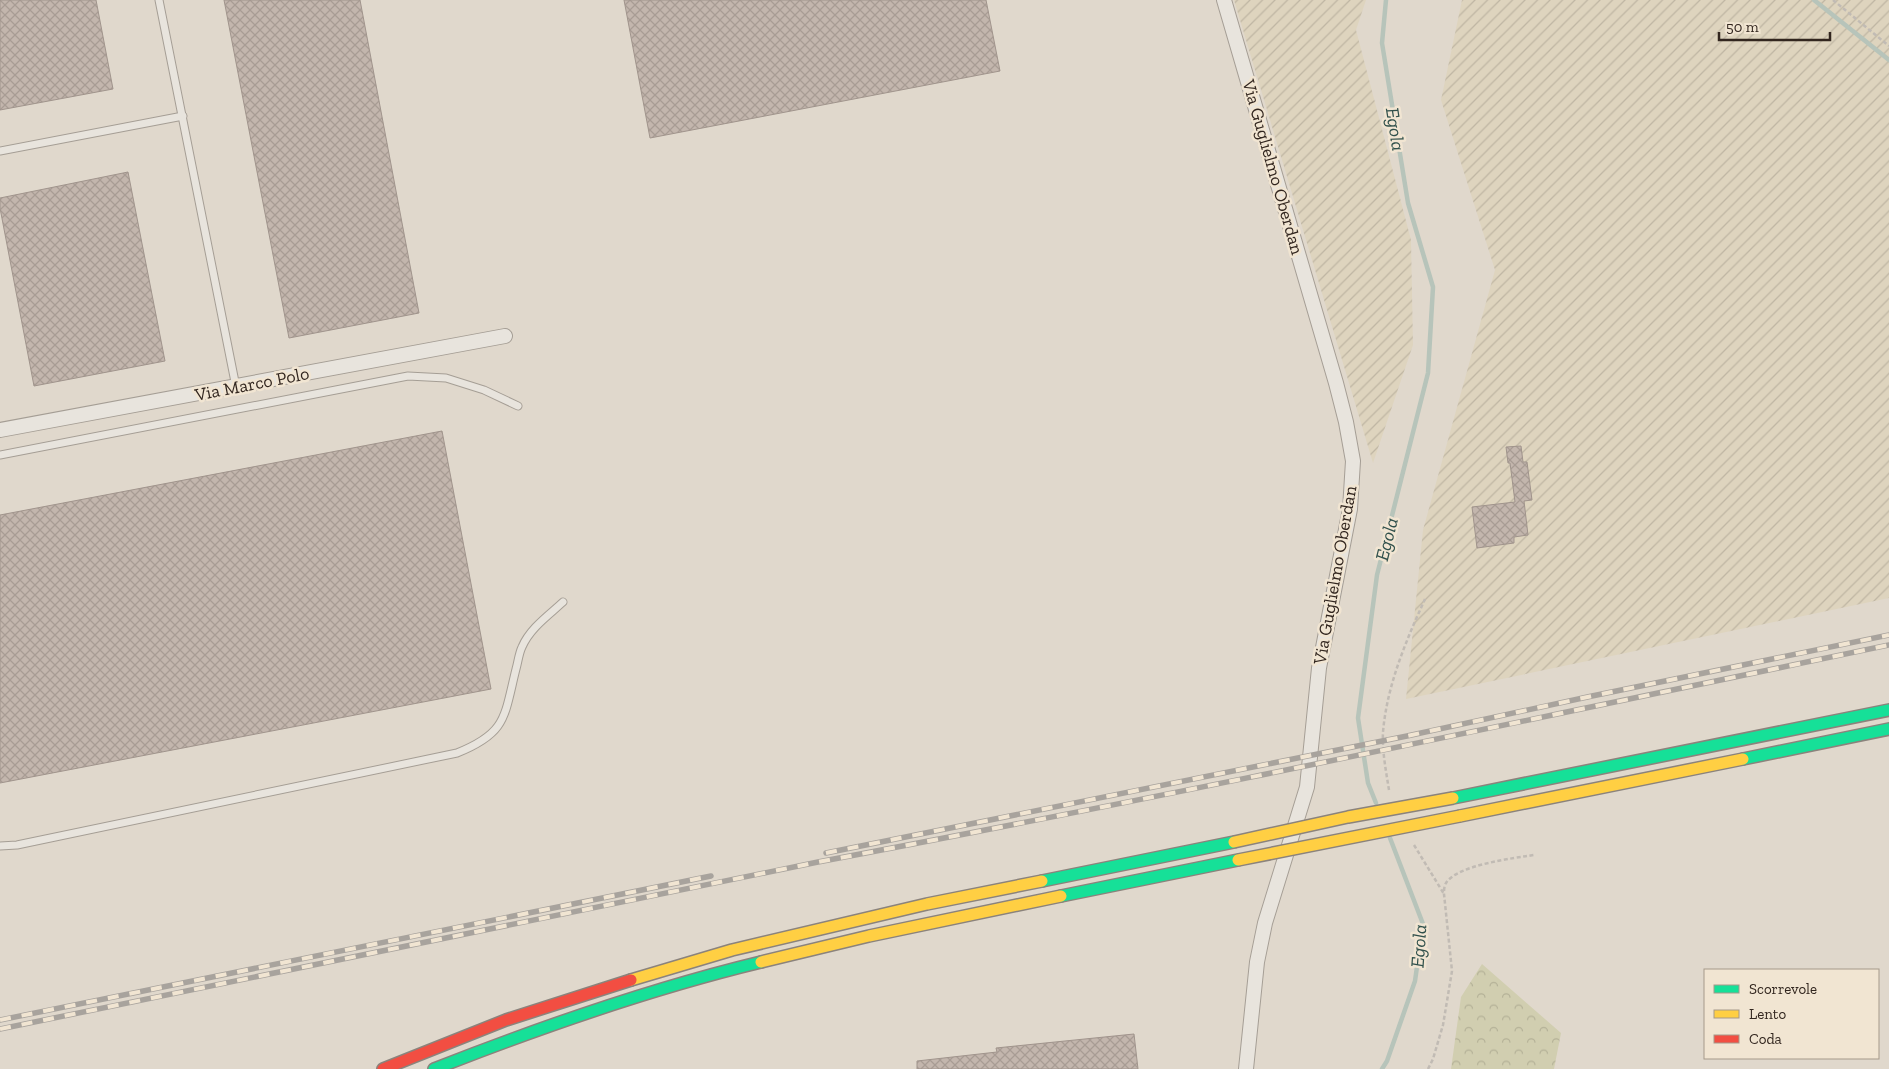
<svg xmlns="http://www.w3.org/2000/svg" width="1889" height="1069" viewBox="0 0 1889 1069" font-family="'Zilla Slab',serif">
  <style>
    .farmland { fill: url(#farmland-furrows) }
    .forest { fill: url(#forest-crowns) }
    .lines { fill: none; stroke-linecap: round; stroke-linejoin: round }
    .stream { stroke: #b7c4ba; stroke-width: 4.5 }
    .building { fill: url(#building-cross-hatch); stroke: #a0948c }
    .lane-casing { stroke: #a59e95; stroke-width: 9 }
    .street-casing { stroke: #a59e95; stroke-width: 16 }
    .fast-casing { stroke: #8b837c; stroke-width: 14 }
    .slow-casing { stroke: #8b837c; stroke-width: 14 }
    .jam-casing { stroke: #8b837c; stroke-width: 14 }
    .path { stroke: #c1bbb4; stroke-width: 2.5; stroke-dasharray: 4 2.5; stroke-linecap: butt }
    .lane { stroke: #e8e4dd; stroke-width: 7 }
    .street { stroke: #e8e4dd; stroke-width: 14 }
    .fast { stroke: #16e098; stroke-width: 11 }
    .slow { stroke: #ffcf43; stroke-width: 11 }
    .jam { stroke: #f24e42; stroke-width: 11 }
    .rail-casing { stroke: #a8a39d; stroke-width: 5.5 }
    .rail { stroke: #f1e5d2; stroke-width: 4; stroke-dasharray: 11; stroke-linecap: butt }
    .slow-bridge-casing { stroke: #8b837c; stroke-width: 14; stroke-linecap: butt }
    .slow-bridge { stroke: #ffcf43; stroke-width: 11 }
    .labels { text-anchor: middle; stroke-width: 5; stroke-linejoin: round; paint-order: stroke }
    .street-label { font-size: 18px; fill: #32261f; stroke: #f1e5d2 }
    .water-label { font-size: 19px; font-style: italic; fill: #30504b; stroke: #f1e5d2 }
  </style>
  <defs>
    <pattern id="farmland-furrows" width="10" height="10" patternUnits="userSpaceOnUse" patternTransform="scale(1.25)"><rect width="10" height="10" fill="#ded4be"/><path d="M-1 1l2-2M0 10L10 0M9 11l2-2" fill="none" stroke="#bfb6a3"/></pattern>
    <pattern id="forest-crowns" width="20" height="18" patternUnits="userSpaceOnUse" patternTransform="scale(1.25)"><rect width="20" height="18" fill="#d1ceb0"/><path d="M2 6a3 3 0 1 1 6 0M12 15a3 3 0 1 1 6 0" fill="none" stroke="#b4b197"/></pattern>
    <pattern id="building-cross-hatch" width="8" height="8" patternUnits="userSpaceOnUse" patternTransform="scale(1.25)"><rect width="8" height="8" fill="#c3b6ad"/><path d="M0 0l8 8M0 8l8-8" fill="none" stroke="#a89c94"/></pattern>
  </defs>
  <rect width="100%" height="100%" fill="#e0d8cc"/>
  <g class="farmland">
    <path d="M1234,0h132l-10,30 55,210 2,105 -40,118z"/>
    <path d="M1462,0h427v598l-483,101 17,-169 72,-260 -54,-170z"/>
  </g>
  <path class="forest" d="M1482,964l79,69 -7,36h-103l10,-72z"/>
  <g class="lines">
    <g class="stream">
      <path d="M1814,0l75,60"/>
      <path d="M1376,803l-8,-20 -10,-65 19,-143 51,-202 5,-86 -25,-84 -26,-160 4,-43"/>
      <path d="M1382,1069l5,-8 28,-80 8,-57 -33,-86"/>
    </g>
  </g>
  <g class="building">
    <path d="M0,0h96l17,89 -113,21z"/>
    <path d="M224,0h136l59,313 -130,25z"/>
    <path d="M624,0h362l14,71 -350,67z"/>
    <path d="M128,172l37,189 -131,25 -34,-178v-10z"/>
    <path d="M442,431l49,258 -491,94v-268z"/>
    <path d="M1521,446l2,16h4l5,38 -8,1 4,34 -14,2v6l-37,5 -5,-41 43,-5 -5,-39h-2l-2,-16z"/>
    <path d="M1134,1034l4,35h-221v-8l80,-9 -1,-4z"/>
  </g>
  <g class="lines">
    <g class="lane-casing">
      <g id="lane">
        <path d="M159,0l77,387"/>
        <path d="M0,151l183,-35"/>
        <path d="M0,455l408,-79 38,2 38,12 34,16"/>
        <path d="M0,846l17,-1 440,-92c50,-20 47,-36 59,-84 2,-7 3,-16 6,-22 8,-19 27,-32 41,-45"/>
      </g>
    </g>
    <g class="street-casing">
      <g id="street">
        <path d="M1224,0l112,383 10,39 7,39 -3,48 -31,159 -12,119 -42,136 -8,39 -11,107"/>
        <path d="M0,430l505,-94"/>
      </g>
    </g>
    <g class="fast-casing">
      <g id="fast">
        <path d="M1743,759l146,-30"/>
        <path d="M1453,798l436,-88"/>
        <path d="M1042,881l192,-39"/>
        <path d="M1061,896l177,-36"/>
        <path d="M434,1069c107,-42 215,-80 327,-107"/>
      </g>
    </g>
    <g class="slow-casing">
      <g id="slow">
        <path d="M1460,816l283,-57"/>
        <path d="M761,962l108,-26 192,-40"/>
        <path d="M631,980l101,-30 195,-46 115,-23"/>
      </g>
    </g>
    <g class="jam-casing">
      <path id="jam" d="M383,1069l123,-49 125,-40"/>
    </g>
    <g class="path">
      <path d="M1833,0l56,46"/>
      <path d="M1389,790c-3,-19 -7,-39 -6,-58 4,-47 23,-91 42,-133"/>
      <path d="M1414,845l30,49"/>
      <path d="M1428,1069l5,-10 10,-34 9,-54 -8,-77c0,-3 0,-8 2,-11 11,-18 68,-25 88,-28"/>
    </g>
    <use href="#lane" class="lane"/>
    <use href="#street" class="street"/>
    <use href="#fast" class="fast"/>
    <use href="#slow" class="slow"/>
    <use href="#jam" class="jam"/>
    <g class="rail-casing">
      <g id="rail">
        <path d="M826,853l581,-117 185,-40 297,-61"/>
        <path d="M0,1020l711,-144"/>
        <path d="M0,1029l818,-167c358,-67 714,-143 1071,-217"/>
      </g>
    </g>
    <use href="#rail" class="rail"/>
    <g class="slow-bridge-casing">
      <g id="slow-bridge">
        <path d="M1234,842l114,-25 105,-19"/>
        <path d="M1238,860l222,-44"/>
      </g>
    </g>
    <use href="#slow-bridge" class="slow-bridge"/>
  </g>
  <g class="labels">
    <g class="street-label">
      <text transform="translate(1273 167) rotate(74)" y="6">Via Guglielmo Oberdan</text>
      <text transform="translate(252 384) rotate(-11)" y="6">Via Marco Polo</text>
      <text transform="translate(1335 575) rotate(-80)" y="6">Via Guglielmo Oberdan</text>
    </g>
    <g class="water-label">
      <text transform="translate(1396 129) rotate(81)" y="7">Egola</text>
      <text transform="translate(1386 539) rotate(-76)" y="7">Egola</text>
      <text transform="translate(1418 946) rotate(-86)" y="7">Egola</text>
    </g>
  </g>
  <rect x="1704" y="969" width="175" height="90" fill="#f1e5d2" stroke="#a5998a"/>
  <rect x="1714" y="985" width="25" height="8" fill="#16e098" stroke="#a5998a"/>
  <text x="1749" y="994" font-size="15" fill="#32261f">Scorrevole</text>
  <rect x="1714" y="1010" width="25" height="8" fill="#ffcf43" stroke="#a5998a"/>
  <text x="1749" y="1019" font-size="15" fill="#32261f">Lento</text>
  <rect x="1714" y="1035" width="25" height="8" fill="#f24e42" stroke="#a5998a"/>
  <text x="1749" y="1044" font-size="15" fill="#32261f">Coda</text>
  <path d="M1719 32v8h111v-8" fill="none" stroke="#32261f" stroke-width="2.5"/>
  <text x="1726" y="32" font-size="15" fill="#32261f" stroke="#f1e5d2" stroke-width="4" paint-order="stroke">50 m</text>
</svg>
